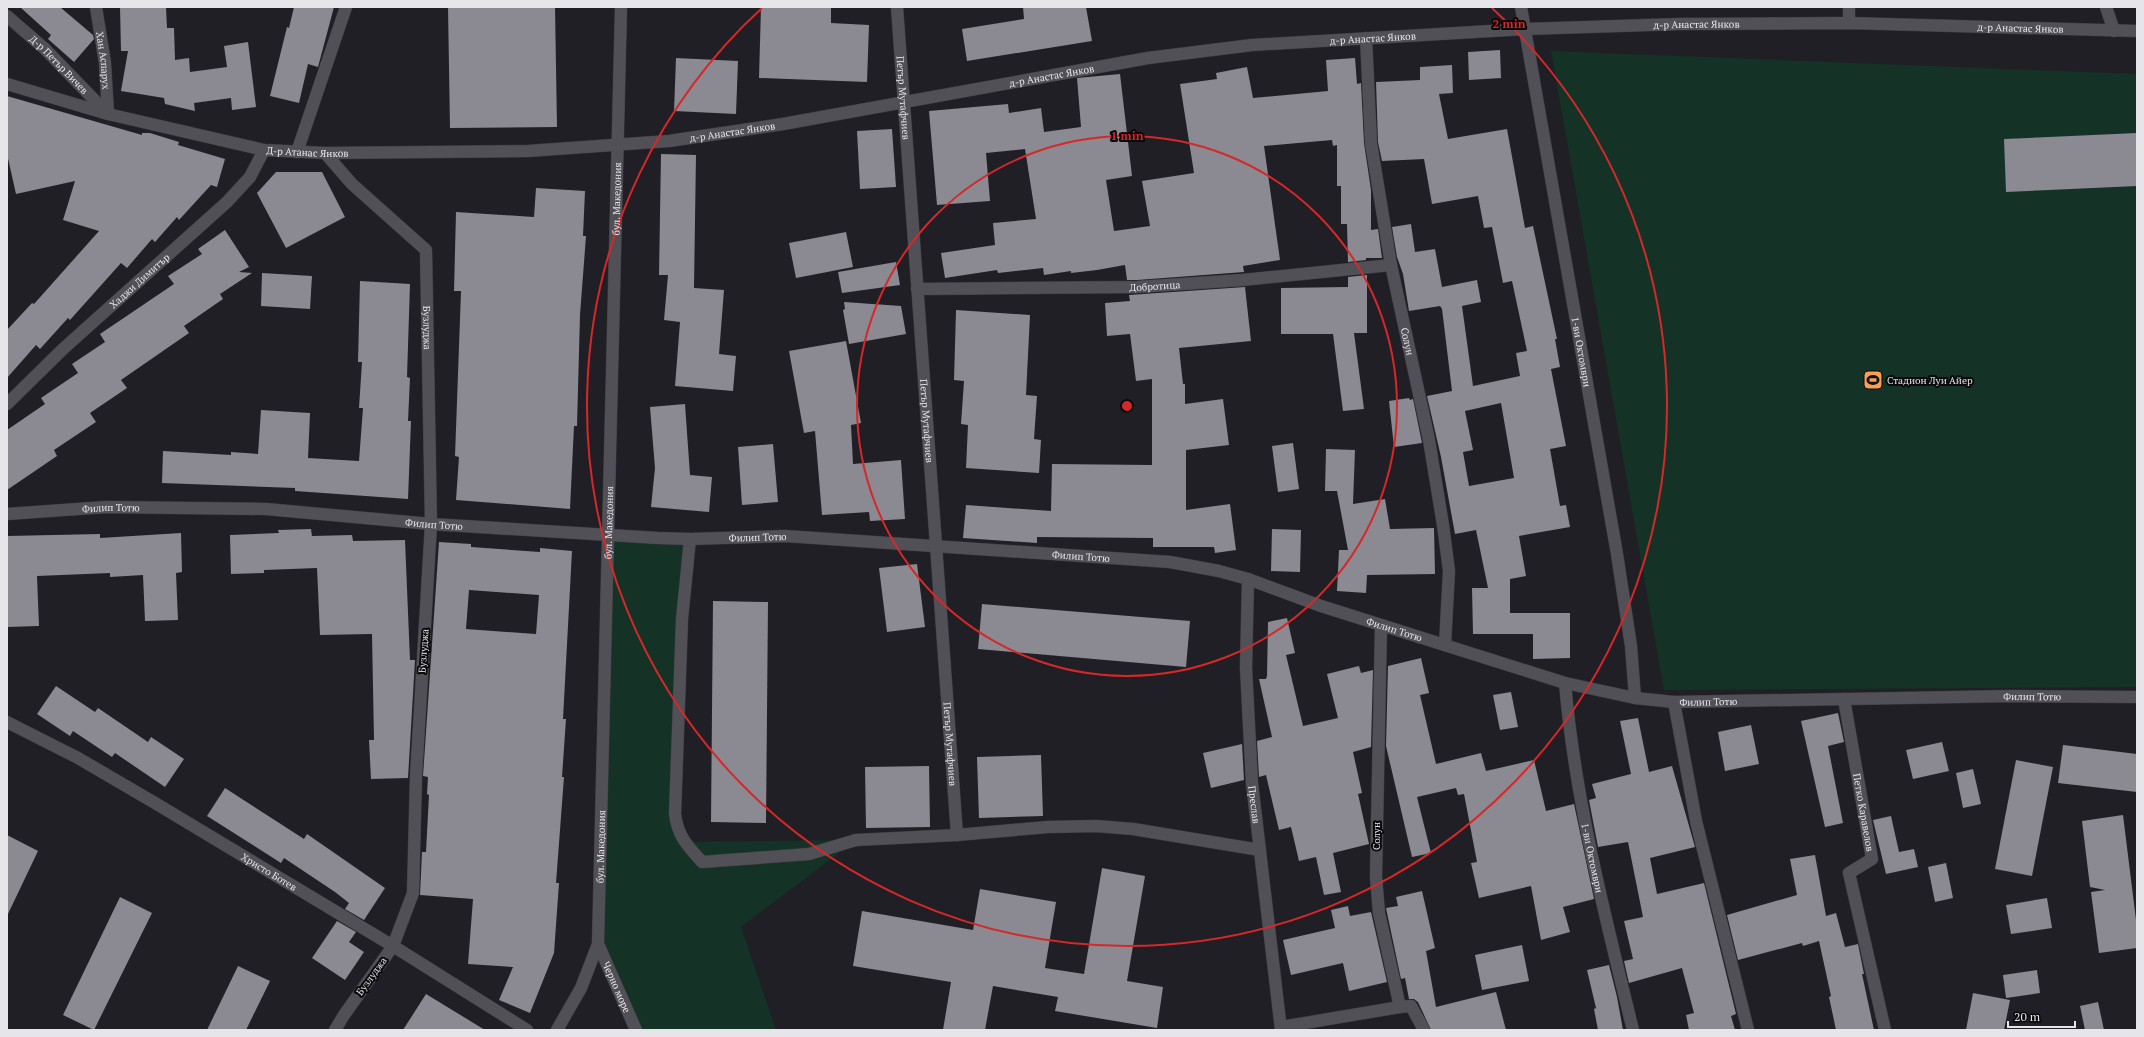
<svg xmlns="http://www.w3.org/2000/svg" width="2144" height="1037" viewBox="0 0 2144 1037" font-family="'PT Serif',serif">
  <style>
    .green { fill: #143326 }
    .building { fill: #8b8991; fill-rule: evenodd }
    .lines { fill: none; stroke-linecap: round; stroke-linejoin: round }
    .minor-casing { stroke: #3a393e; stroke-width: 13 }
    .minor { stroke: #525057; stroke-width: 12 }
    .ring { fill: none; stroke: #d62828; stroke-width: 2 }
    .labels { text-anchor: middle; stroke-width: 4; stroke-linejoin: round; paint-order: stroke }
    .street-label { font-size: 10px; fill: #e6e5ea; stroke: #0a090c }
    .poi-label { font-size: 10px; fill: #e6e5ea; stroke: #0a090c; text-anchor: start }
    .centre { fill: #d62828; stroke: #0a090c; stroke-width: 2 }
    .ring-label { font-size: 12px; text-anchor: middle; font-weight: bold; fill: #d62828; stroke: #0a090c; stroke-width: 4; stroke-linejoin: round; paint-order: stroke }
  </style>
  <rect width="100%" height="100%" fill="#201f25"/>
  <g class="green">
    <path d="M1551,51l586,23v613l-473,3z"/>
    <path d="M608,534l82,5 -15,275 9,28 172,-2 -115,87 35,103h-140l-38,-86z"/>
  </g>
  <g class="building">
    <path d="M20,7h40l33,28 1,4 -20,23 -26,-23 3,-4z"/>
    <path d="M120,7h46l1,21h7l1,32 14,-2 1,14 37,-5 -3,-21 24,-4 8,65 -24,3 -1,-12 -37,5 1,8 -30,-7 -1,-6 -43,-7 7,-40h-7z"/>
    <path d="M294,7h40l-16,60 -10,-3 -9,39 -29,-7 17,-69 2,1z"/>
    <path d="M448,7h107l2,120 -107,1z"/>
    <path d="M761,7h70v16l38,2 -2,57 -108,-4z"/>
    <path d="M1023,7h63l6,34 -125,20 -5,-32 62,-10z"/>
    <path d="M1500,50l1,28 -32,2 -1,-28z"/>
    <path d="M676,58l62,3 -2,53 -62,-3z"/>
    <path d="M1355,58l2,26 4,-1 3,60 7,47v40l7,-1 4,29h-16v2l-18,2 -1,-38h-6v-38h-4v-41l-4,1 -1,-6 -68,6 16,114 -37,6 1,6 -107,8h-10l-2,-15 -28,5 -26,3v-2l-27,4 -1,-7 -45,5 -1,-3 -52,8 -4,-25 54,-8 -2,-22 43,-4 -11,-70 -39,4 4,48 -53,4 -8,-94 79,-7 1,9 32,-5 3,24 37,-5 -4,-49 43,-4 12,102 -26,4 8,51 36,-5 -8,-45 52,-8 -14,-89 37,-5 -1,-6 31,-6 6,31 75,-7 -2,-31z"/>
    <path d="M1452,65l1,28 -14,1 9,45 59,-10 18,99 8,-2 24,113h-2l5,28 -9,2 15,77 -16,3 10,57 6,-1 4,22 -51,9 7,40 -16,3v34h60v45l-37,1v-25h-60l-1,-46h16l-12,-58 -21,4 -14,-77 -14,-61 25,-5 -10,-82 -2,-3 -31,5 -6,-37 -6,-17 -5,-30 19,-3 4,28 20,-3 7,38 35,-7 4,22 -19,4 11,80 47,-10 -4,-23 11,-2 -15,-70 -9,2 -11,-56 -8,1 -6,-32 -46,8 -8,-45 -42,2 -4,-19 -2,-60 44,-2v-13zM1501,403l13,75 -45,8 -6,-34 10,-2 -8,-39z"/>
    <path d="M7,96l135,39v-2h8l29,9 -1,3 47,14 -8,28 -6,-2 -32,35 -2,-3 -22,25 -3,-3 -25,29 -6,-5 -51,57 -2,-2 -28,31 -4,-4 -29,33v-48l25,-27 2,1 65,-73 -36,-11 12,-39 -59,13 -9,-40z"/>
    <path d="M892,129l4,58 -36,2 -3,-58z"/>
    <path d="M2137,133v53l-131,6 -2,-53z"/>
    <path d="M661,154l35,1 -2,133 30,2 -5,64 17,2 -3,35 -58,-5 5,-64 -16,-2 4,-45h-9z"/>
    <path d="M276,172h46l23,45 -59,31 -29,-55z"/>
    <path d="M536,188l49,3 -2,45h3l-6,79 -3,111h-3l-4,83 -114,-9 3,-43 -4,-1 6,-165h-7l2,-79 78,5z"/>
    <path d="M225,230l24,37 -10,5 13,1 -32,21 3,5 -39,27 5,7 -68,47 6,8 -37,25 6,9 -42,28 3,6 -50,34v-60l38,-26 -4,-6 37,-25 -6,-9 33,-22 -5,-8 74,-50 -6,-8 34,-22 -4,-5z"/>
    <path d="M846,232l7,35 -57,11 -7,-35z"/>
    <path d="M896,262l4,23 -58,8 -4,-21z"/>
    <path d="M262,273l50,3 -2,33 -49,-3z"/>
    <path d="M1367,275v58h-13l10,76 -21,2 -10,-77h-52v-46l67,-1v-10z"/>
    <path d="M360,281l50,3 -3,93 3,1 -2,43h3l-3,78 -113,-8v-3l-133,-5 1,-32 68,4v-3l27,2 3,-44 49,3 -2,45 51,3 4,-53h-4l3,-46h-4z"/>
    <path d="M1245,287l6,54 -72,7 4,36h2v20l38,-5 6,46 -43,5v60l44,-6 6,46 -21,3 -1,-6h-61v-9l-116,-1v6l-74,-5 3,-33 85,6 1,-47 100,1v-86l-16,2 -6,-47 -23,2 -2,-33 25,-2 -1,-6z"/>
    <path d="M844,302l57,4 5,28 -57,10 -6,-34 2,-1z"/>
    <path d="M956,310l74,5 -4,80 11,1 -3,43 7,1 -2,33 -73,-5 2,-43 -7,-1 3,-43 -10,-1z"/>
    <path d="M846,341l15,82 -10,2 2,39 48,-4 4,59 -35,2 -1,-9 -47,3 -7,-84 -11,2 -15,-82z"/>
    <path d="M1409,398l1,2 3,-1 9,44 -28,4 -5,-46z"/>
    <path d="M685,404l5,71 22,2 -3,35 -58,-5 4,-39 -5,-61z"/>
    <path d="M1293,443l6,46 -21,3 -6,-46z"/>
    <path d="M773,444l5,58 -36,3 -4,-58z"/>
    <path d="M1326,449l29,1 -2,54 32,-5 5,30 44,-1 1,46 -68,1 -1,18 -29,-2 2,-41h9l-11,-59h-12z"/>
    <path d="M311,529l1,7 40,-1 1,6 52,-1 5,120h5l-7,118 -37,1 -2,-39h5l-2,-106 -52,1 -3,-67 -53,2v3l-33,1 -1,-39 49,-2 -1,-3z"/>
    <path d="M1272,529l29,1 -1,42 -29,-1z"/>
    <path d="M181,533l1,39 -6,1 2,47 -33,1 -2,-46 -33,2v-4l-73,3 2,50 -32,1v-91l93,-2v4z"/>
    <path d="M439,542l32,2v3l69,5v-4l32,3 -9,168h3l-4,58h2l-8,106h3l-5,70 -24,60 -31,-13 14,-33 -45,-3 5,-65 -53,-4 2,-43h4l3,-57 -2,-1 1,-17 -5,-1zM469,590l70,5 -3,39 -70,-5z"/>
    <path d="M917,564l8,63 -38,5 -8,-64z"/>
    <path d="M713,601l55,1 -2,221 -55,-1z"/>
    <path d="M982,604l208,17 -4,46 -208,-18z"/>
    <path d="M1287,618l8,35 -9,2 17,71 35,-8 -11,-44 32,-8 2,7 12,-3 -2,77 -18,5 9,41 -4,1 11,50 -36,9 8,39 -17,3 -8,-38 -17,4 -8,-34 -12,3 -13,-55 -7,2 -2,-36 15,-4 -13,-58h7l1,-3 1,-54z"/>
    <path d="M1421,658l8,35 -9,2 16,69 45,-11 5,18 48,-11 12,51 28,-7 20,95 -31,8 7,25 -29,8 -10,-54 -52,12 -8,-35 6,-1 -13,-68 -6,1 -2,-7 -39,9 14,56 -19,4 -26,-111 2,-80z"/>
    <path d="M56,686l39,26 3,-4 50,34 3,-5 33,22 -19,28 -50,-34 -3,4 -39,-26 -3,5 -33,-22z"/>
    <path d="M1511,692l7,35 -18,3 -7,-35z"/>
    <path d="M1838,713l6,29 -16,4 15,77 -18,4 -24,-106z"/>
    <path d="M1638,718l11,54 23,-6 23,81 -45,11 7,36 47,-11 32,131 -5,2 4,14h-46l-3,-15 8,-2 -12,-45 -53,15 -5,-22 9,-2 -9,-38 19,-4 -15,-75 -30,5 -9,-47 7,-2 -4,-14 39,-10 -11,-53z"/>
    <path d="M1751,725l8,39 -34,7 -7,-39z"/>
    <path d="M1942,742l7,29 -36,8 -7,-29z"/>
    <path d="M1242,744l2,36 -33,8 -8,-35z"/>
    <path d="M2063,745l74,9v38l-79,-9z"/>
    <path d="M1041,755l2,61 -64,2 -2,-61z"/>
    <path d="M2016,760l37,7 -21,109 -37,-7z"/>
    <path d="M929,766l1,61 -64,1 -1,-61z"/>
    <path d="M1973,769l8,35 -18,4 -7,-35z"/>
    <path d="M225,788l79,51 3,-5 78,54 -21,32 -19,-11 4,-6 -14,-11 -51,-34 -3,5 -74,-47z"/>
    <path d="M2123,815l14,113v20l-38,5 -8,-61 14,-2 -15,-3 -8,-66z"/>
    <path d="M1891,816l8,36 15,-3 4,18 -32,7 -13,-54z"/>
    <path d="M7,835l31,16 -31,65z"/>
    <path d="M1815,855l11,61 10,-3 9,34 13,-3 6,30h-2l12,56h-38l-7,-33 2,-1 -12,-55 -16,5 -1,-3 -64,17 -11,-45 70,-20 -7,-36z"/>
    <path d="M1946,863l7,35 -18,4 -7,-35z"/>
    <path d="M1102,868l43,8 -18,105 36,6 -6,41 -102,-17 3,-14 -65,-11 -8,44h-42l8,-48 -98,-16 9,-55 111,19 7,-41 76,13 -11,66 39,6z"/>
    <path d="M1422,891l13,57 -9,3 10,56 60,-15 10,38h-75l-13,-28 -4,-3h-5l-4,-21 -4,1 -15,-71 12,-2 -2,-9z"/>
    <path d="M120,897l32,16 -58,117 -31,-15z"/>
    <path d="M2047,898l5,30 -41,6 -5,-29z"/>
    <path d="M1348,906l2,10 21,-4 16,70 -38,9 -6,-28 -52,12 -8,-35 52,-12 -4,-18z"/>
    <path d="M337,921l19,11 -7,10 15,10 -19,28 -33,-22z"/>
    <path d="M1522,945l7,36 -47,9 -7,-35z"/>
    <path d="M1609,965l8,32 6,33h-25l-4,-21 2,-1 -9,-38z"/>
    <path d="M238,966l32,15 -24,49h-39z"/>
    <path d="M2037,970l3,23 -34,5 -3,-23z"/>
    <path d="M1973,993l37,7 -6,30h-38z"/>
    <path d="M426,994l59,36h-82z"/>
    <path d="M2098,1002l6,28h-19l-5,-24z"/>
  </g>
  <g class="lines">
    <g class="minor-casing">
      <g id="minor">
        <path id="s1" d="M96,7l9,56 3,51"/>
        <path id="s2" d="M897,7l60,828"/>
        <path id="s3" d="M1521,7l96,547 14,92 4,52"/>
        <path d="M1849,7v16"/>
        <path d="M2106,7l8,24"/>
        <path id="s4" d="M7,16l38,33 62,64"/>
        <path id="s5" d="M1366,38l5,105 20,122 38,175 14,85 6,46 -4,74"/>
        <path id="s6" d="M7,84l101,30 156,36 61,3 203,-2 141,-10 114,-17 365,-66 104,-13 273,-16 155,-5 169,-1 288,8"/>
        <path d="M297,152l49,-145"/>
        <path id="s7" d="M325,153l27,31 74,66 5,274 -15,252 -3,117 -20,53 -49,69 -9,15"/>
        <path id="s8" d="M917,289l220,-2 105,-7 149,-15"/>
        <path id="s9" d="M7,404l56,-55 164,-147 23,-25 14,-27"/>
        <path id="s10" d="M7,514l99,-7 160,2 165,15 227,14 32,1 95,-3 385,26 49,9 29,8 73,27 244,77 70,15 39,4 337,-6 126,1"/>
        <path d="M690,539l-8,80 -7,195c3,23 12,31 27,48l107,-8 47,-14 101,-5 91,-8 48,-1 37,3 127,21"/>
        <path id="s11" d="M1248,579l-2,89 6,115 29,247"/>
        <path d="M1381,625l-5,252 3,36 21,94 11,-1 13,24"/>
        <path id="s12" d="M1565,683c10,117 40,233 68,347"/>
        <path id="s13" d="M1844,699l28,160 -23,14 36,157"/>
        <path d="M1674,702l22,119 52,209"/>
        <path id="s14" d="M7,722l71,36 77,45 238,143 134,84"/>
        <path id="s15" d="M598,944l38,86"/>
        <path d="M1281,1027l119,-20"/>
        <path id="s16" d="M557,1030l24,-42 17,-44 23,-937"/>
      </g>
    </g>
    <use href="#minor" class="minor"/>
  </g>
  <g class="ring">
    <circle cx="1127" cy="406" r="270"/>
    <path d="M1492 8A540 540 0 1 1 762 8"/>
  </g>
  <defs>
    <g id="stadium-square" transform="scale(1)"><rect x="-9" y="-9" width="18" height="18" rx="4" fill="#fa9f4e" stroke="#0a090c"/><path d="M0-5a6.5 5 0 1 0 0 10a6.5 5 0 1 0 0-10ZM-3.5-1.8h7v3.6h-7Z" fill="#111"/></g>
  </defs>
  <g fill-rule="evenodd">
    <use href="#stadium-square" x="1873" y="380"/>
  </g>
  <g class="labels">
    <g class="street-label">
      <text dy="4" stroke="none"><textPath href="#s6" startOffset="1707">д-р Анастас Янков</textPath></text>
      <text dy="4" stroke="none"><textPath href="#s6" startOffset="2031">д-р Анастас Янков</textPath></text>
      <text dy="4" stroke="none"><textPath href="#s6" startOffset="1383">д-р Анастас Янков</textPath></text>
      <text dy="4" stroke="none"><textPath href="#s1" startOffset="54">Хан Аспарух</textPath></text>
      <text dy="4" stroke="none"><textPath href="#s4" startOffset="71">Д-р Петър Вичев</textPath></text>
      <text dy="4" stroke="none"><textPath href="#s6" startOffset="1059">д-р Анастас Янков</textPath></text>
      <text dy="4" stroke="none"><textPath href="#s2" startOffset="91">Петър Мутафчиев</textPath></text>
      <text dy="4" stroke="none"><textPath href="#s6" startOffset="735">д-р Анастас Янков</textPath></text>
      <text dy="4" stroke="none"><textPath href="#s6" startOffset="309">Д-р Атанас Янков</textPath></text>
      <text dy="4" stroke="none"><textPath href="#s16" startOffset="841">бул. Македония</textPath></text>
      <text dy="4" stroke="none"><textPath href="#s9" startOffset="181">Хаджи Димитър</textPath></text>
      <text dy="4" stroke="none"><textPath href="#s8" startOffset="238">Добротица</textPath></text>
      <text dy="4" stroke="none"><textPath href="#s7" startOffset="218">Бузлуджа</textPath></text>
      <text dy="4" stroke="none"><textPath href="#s5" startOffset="307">Солун</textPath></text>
      <text dy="4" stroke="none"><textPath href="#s3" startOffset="350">1-ви Октомври</textPath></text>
      <text dy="4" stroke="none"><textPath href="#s2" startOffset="415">Петър Мутафчиев</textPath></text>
      <text dy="4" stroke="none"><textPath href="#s10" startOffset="104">Филип Тотю</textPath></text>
      <text dy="4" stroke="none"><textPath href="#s16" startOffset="517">бул. Македония</textPath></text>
      <text dy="4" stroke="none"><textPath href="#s10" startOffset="428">Филип Тотю</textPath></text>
      <text dy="4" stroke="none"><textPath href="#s10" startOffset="752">Филип Тотю</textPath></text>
      <text dy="4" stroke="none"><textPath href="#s10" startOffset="1076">Филип Тотю</textPath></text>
      <text dy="4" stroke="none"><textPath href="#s10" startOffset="1400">Филип Тотю</textPath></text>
      <text transform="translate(423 651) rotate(-86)" y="4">Бузлуджа</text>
      <text dy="4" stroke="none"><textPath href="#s10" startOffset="2048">Филип Тотю</textPath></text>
      <text dy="4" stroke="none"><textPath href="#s10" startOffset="1724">Филип Тотю</textPath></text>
      <text dy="4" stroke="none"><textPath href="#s2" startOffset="739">Петър Мутафчиев</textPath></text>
      <text dy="4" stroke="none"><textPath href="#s11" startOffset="226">Преслав</textPath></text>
      <text dy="4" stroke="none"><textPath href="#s13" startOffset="115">Петко Каравелов</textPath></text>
      <text transform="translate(1376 836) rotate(-90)" y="4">Солун</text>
      <text dy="4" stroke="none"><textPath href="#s16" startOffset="193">бул. Македония</textPath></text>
      <text dy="4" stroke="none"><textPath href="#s12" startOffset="177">1-ви Октомври</textPath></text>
      <text dy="4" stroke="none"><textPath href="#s14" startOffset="302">Христо Ботев</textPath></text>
      <text transform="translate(371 976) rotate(-54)" y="4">Бузлуджа</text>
      <text dy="4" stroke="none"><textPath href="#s15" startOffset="47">Черно море</textPath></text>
    </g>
    <g class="poi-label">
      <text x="1887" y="384">Стадион Луи Айер</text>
    </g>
  </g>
  <circle cx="1127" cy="406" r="6" class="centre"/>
  <g class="ring-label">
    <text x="1509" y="28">2 min</text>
    <text x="1127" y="140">1 min</text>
  </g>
  <rect width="2144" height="1037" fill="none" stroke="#e6e5ea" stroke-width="16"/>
  <path d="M2008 1021v6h67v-6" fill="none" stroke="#e6e5ea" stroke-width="2"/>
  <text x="2014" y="1021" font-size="12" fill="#e6e5ea" stroke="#0a090c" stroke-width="3" paint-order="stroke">20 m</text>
</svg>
